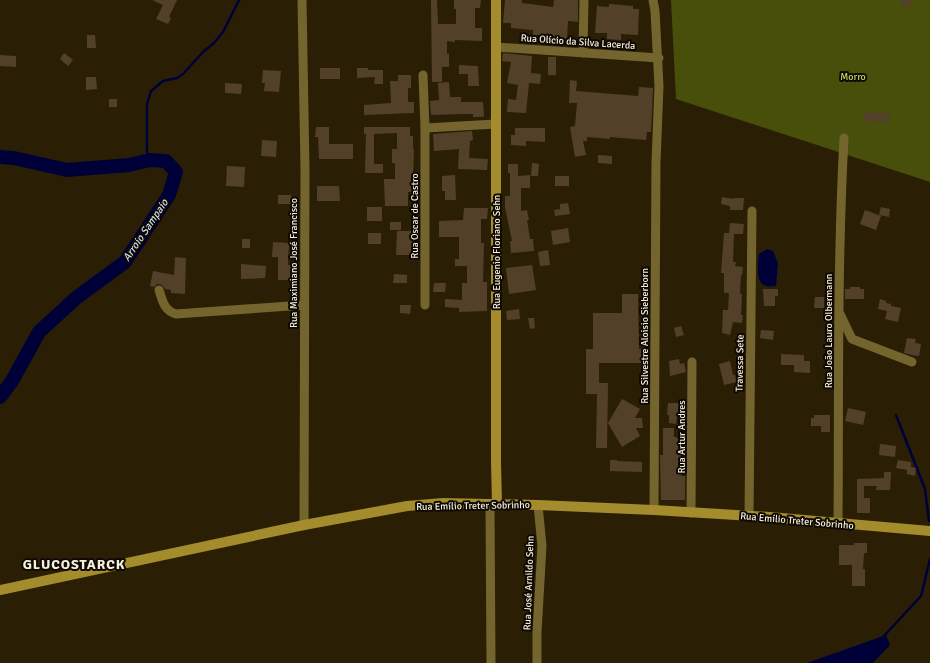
<svg xmlns="http://www.w3.org/2000/svg" width="930" height="663" viewBox="0 0 930 663" font-family="Signika,sans-serif">
  <style>
    .forest { fill: #484f0a }
    .water { fill: #000038 }
    .lines { fill: none; stroke-linecap: round; stroke-linejoin: round }
    .stream { stroke: #000038; stroke-width: 2.5 }
    .river { stroke: #000038; stroke-width: 14 }
    .building { fill: #524128 }
    .street { stroke: #74652e; stroke-width: 9 }
    .secondary { stroke: #a48b2b; stroke-width: 10 }
    .labels { text-anchor: middle; stroke-width: 4; stroke-linejoin: round; paint-order: stroke }
    .street-label { font-size: 10px; fill: #f7efe0; stroke: #0e0a02 }
    .park-label { font-size: 10px; fill: #c8d765; stroke: #0e0a02 }
    .water-label { font-size: 11px; font-style: italic; fill: #d2dcef; stroke: #0e0a02 }
    .district-label { font-size: 14px; font-weight: bold; letter-spacing: 1px; fill: #f7efe0; stroke: #0e0a02 }
  </style>
  <rect width="100%" height="100%" fill="#2a1f04"/>
  <path class="forest" d="M671,0h259v182l-254,-83z"/>
  <g class="water">
    <path d="M767,249l6,2 5,12 -2,23c-3,0 -7,1 -10,0 -11,-2 -8,-23 -7,-32z"/>
    <path d="M886,635l4,10 -17,18h-66z"/>
  </g>
  <g class="lines">
    <g class="stream">
      <path d="M150,160l-3,-8v-48l4,-13 12,-10 14,-3 6,-4 20,-22 11,-9 9,-11 16,-32"/>
      <path d="M896,415l29,74 4,32"/>
      <path d="M883,637l38,-41 9,-37"/>
    </g>
    <path class="river" d="M0,157l14,1 53,12 62,-5 21,-5 16,1 10,11 -7,23 -44,67 -49,36 -37,34 -27,49 -12,16"/>
  </g>
  <g class="building">
    <path d="M152,0h25l-8,17 2,1 -3,6 -12,-5 7,-14z"/>
    <path d="M431,0h6l1,24h18v-15h-2v-9h27l-1,8h-5v20h7v13l-27,-1v2l-8,-1v13h2v13h-7v15h-10z"/>
    <path d="M505,0h17v3l31,4 1,-7h24v22l-10,-1 -1,18 -25,-1v-3h-9v-5l-22,-2v-5h-8z"/>
    <path d="M901,0h9l2,5 -8,3z"/>
    <path d="M609,4l24,2v3h6l-1,26 -17,-1v6l-14,-1v-6h-12l2,-27 12,1z"/>
    <path d="M87,35h8l1,13h-9z"/>
    <path d="M64,53l9,7 -5,6 -8,-7z"/>
    <path d="M503,53l29,3 -1,17 10,1 -1,10 -11,-1 -3,30 -19,-1 1,-13 8,1 2,-15 -11,-2 4,-21 -9,-1z"/>
    <path d="M0,55l16,1v11l-16,-1z"/>
    <rect x="548" y="57" width="8" height="18"/>
    <path d="M459,65l19,1 1,20h-11v-12h-9z"/>
    <rect x="320" y="68" width="20" height="11"/>
    <path d="M357,68h11v2h15v14h-9l1,-7 -18,1z"/>
    <path d="M263,70l18,1 -2,21 -15,-1 1,-8h-3z"/>
    <path d="M398,75h13v13h-3v14h6v11l-50,2v-10l27,-2 -1,-22h8z"/>
    <path d="M86,77h10l1,12 -11,1z"/>
    <path d="M570,80l7,1 -1,10 62,5 1,-9 14,1 -2,44h-4l-1,8 -36,-3v2l-23,-2v4h-4l3,14 -11,2 -5,-30 5,-1 2,-23h-8z"/>
    <path d="M449,82l1,15h11v5h22l1,15h-11v-3h-10l-32,1 -1,-14 9,-1 -1,-17z"/>
    <path d="M225,83l17,1 -1,10 -16,-1z"/>
    <rect x="109" y="99" width="8" height="8"/>
    <path d="M865,112l25,1 -1,9 -25,-1z"/>
    <path d="M316,127h13v17h24v15h-34l-1,-22h-3z"/>
    <path d="M364,127h46v9h3v13h1l-1,30h3v13h-8v14h-23l-1,-27h11v-16h-3v-14h5v-16l-23,1v30h9v9h-18l1,-39h-2z"/>
    <path d="M515,128h30v14l-19,-1v5l-15,-1v-10h4z"/>
    <path d="M472,131l1,9 -3,1 -1,17 19,1 -1,11 -29,-1 1,-20 -25,2 -1,-17z"/>
    <path d="M262,140l15,1 -1,16 -15,-1z"/>
    <path d="M598,155l14,1v8l-14,-1z"/>
    <path d="M532,163l7,1 -1,12h-7z"/>
    <path d="M508,164h10v12l12,-1v13h-9v23l6,-1 2,10h-2l3,19h3l1,12 -23,2 -1,-12h2l-7,-34v-11h5v-23h-2z"/>
    <path d="M227,166l18,1 -1,20 -18,-1z"/>
    <path d="M455,175l1,25h-11v-9h-3v-15z"/>
    <rect x="555" y="176" width="14" height="10"/>
    <path d="M317,186h22l1,15h-23z"/>
    <path d="M278,195h13l1,9h-14z"/>
    <path d="M722,197l12,2v-1h10l-1,12h-13v-4l-9,-2z"/>
    <path d="M568,203l2,11 -15,2 -1,-6 6,-1v-5z"/>
    <rect x="367" y="207" width="15" height="14"/>
    <path d="M881,207l9,2 -1,8 -10,-2z"/>
    <path d="M464,208h24l-1,11h-6v24h3l-1,39h4v29l-28,1v-4l-14,-1v-8l17,1v-17h5v-17h-12v-7h4v-22h-20v-16l24,-1z"/>
    <path d="M865,210l16,6 -5,14 -16,-6z"/>
    <rect x="390" y="222" width="11" height="8"/>
    <path d="M730,223l14,1 -1,10h-9l-1,28h3l-1,4 8,1 -1,8h-1l-1,19h2l-1,21h2l-1,8 -9,-1 -3,13 -8,-2 1,-23h5l1,-17h-5v-20h-3l3,-40h5z"/>
    <path d="M568,228l2,14 -17,3 -2,-14z"/>
    <path d="M397,231h16v13h6v11h-23z"/>
    <rect x="368" y="233" width="13" height="11"/>
    <rect x="242" y="239" width="8" height="9"/>
    <path d="M273,242l16,1 -1,22h3v15h-13v-23h-6z"/>
    <path d="M548,250l2,15 -10,1 -2,-14z"/>
    <path d="M175,257l11,1 -1,36 -14,-1v-3l-6,-1 -2,-3 -3,-2h-3l-3,3 -4,-1 3,-15 21,4z"/>
    <path d="M241,264l25,2 -1,12 -24,1z"/>
    <path d="M532,265l4,25 -27,4 -3,-26z"/>
    <path d="M394,274l13,1v8h-14z"/>
    <path d="M434,283h12l-1,9h-12z"/>
    <path d="M850,287h10v2h4v10h-19v-10h5z"/>
    <path d="M763,289h15v7h-3v10h-11z"/>
    <path d="M622,294h16l1,55h2v14h-42v20h9l-1,65h-11l1,-54h-11v-45h7v-36h29z"/>
    <path d="M815,297h9v11h-10z"/>
    <path d="M880,299l6,2v2l5,1v2l10,2 -3,14 -13,-3 2,-8 -9,-2z"/>
    <path d="M400,305h11l-1,9 -10,-1z"/>
    <path d="M519,309l1,10 -13,1 -1,-9z"/>
    <path d="M528,318h6l1,10 -5,1z"/>
    <path d="M681,326l3,9 -8,2 -2,-9z"/>
    <path d="M761,330l13,1 -1,9 -13,-2z"/>
    <path d="M907,338l9,1 -1,4 6,1 -2,12 -7,-1 -8,-2z"/>
    <path d="M781,354l23,1v6h6v12l-16,-1v-7h-13z"/>
    <path d="M679,359l1,5 4,-1 2,9 -16,4 -1,-15z"/>
    <path d="M730,361l3,14h2l2,7 -13,3 -5,-21z"/>
    <path d="M622,399l18,10 -5,9h7l1,10h-7l4,8 -18,11 -14,-24z"/>
    <path d="M668,403h12v13h-3l-1,8 -7,-1v-8h-2z"/>
    <path d="M848,408l18,4 -3,13 -18,-4z"/>
    <path d="M814,415h16v17h-9v-6h-10v-8h3z"/>
    <path d="M663,428h11v9h3v2h6l-2,37h4v24h-24l-1,-45h3z"/>
    <path d="M880,444l16,2 -1,11 -16,-2z"/>
    <path d="M610,460h7v1l25,1v10l-32,-1z"/>
    <path d="M898,460l13,2v5l5,1 -1,8 -8,-2v-4l-11,-2z"/>
    <path d="M884,472h7l-1,18h-14l1,-4h-13v12h6v15h-13v-34l27,-1z"/>
    <path d="M854,543h13v10h-3l-1,16h2v17h-13v-21h-13v-20h15z"/>
  </g>
  <g class="lines">
    <g class="street">
      <path d="M302,0l3,169 -1,356"/>
      <path d="M653,0l2,11 4,75 -3,76 -2,348"/>
      <path d="M496,47l163,11"/>
      <path d="M583,53l1,-53"/>
      <path d="M423,75l2,53v177"/>
      <path d="M425,128l71,-4"/>
      <path d="M159,290c4,12 5,20 17,24l128,-9"/>
      <path d="M840,314l12,25 60,23"/>
      <path d="M490,504l1,159"/>
      <path d="M691,513l1,-151"/>
      <path d="M749,516l3,-305"/>
      <path d="M838,524c1,-129 -1,-258 6,-386"/>
      <path d="M537,663v-31l5,-86 -4,-41"/>
    </g>
    <g class="secondary">
      <path d="M496,0v462l1,42"/>
      <path d="M0,590l304,-65 103,-19 36,-3 95,2 116,5 116,7 160,14"/>
    </g>
  </g>
  <g class="labels">
    <g class="street-label">
      <text transform="translate(578 41) rotate(4)" y="4">Rua Olício da Silva Lacerda</text>
      <text transform="translate(414 216) rotate(-90)" y="4">Rua Oscar de Castro</text>
      <text transform="translate(496 252) rotate(-90)" y="4">Rua Eugenio Floriano Sehn</text>
      <text transform="translate(293 263) rotate(-90)" y="4">Rua Maximiano José Francisco</text>
      <text transform="translate(828 331) rotate(-90)" y="4">Rua João Lauro Olbermann</text>
      <text transform="translate(644 336) rotate(-90)" y="4">Rua Silvestre Aloisio Sieberborn</text>
      <text transform="translate(739 363) rotate(-89)" y="4">Travessa Sete</text>
      <text transform="translate(681 437) rotate(-90)" y="4">Rua Artur Andres</text>
      <text transform="translate(473 505) rotate(-1)" y="4">Rua Emílio Treter Sobrinho</text>
      <text transform="translate(797 520) rotate(5)" y="4">Rua Emílio Treter Sobrinho</text>
      <text transform="translate(528 583) rotate(-88)" y="4">Rua José Arnildo Sehn</text>
    </g>
    <g class="park-label">
      <text x="853" y="80">Morro</text>
    </g>
    <g class="water-label">
      <text transform="translate(145 230) rotate(-56)" y="4">Arroio Sampaio</text>
    </g>
    <g class="district-label">
      <text x="74" y="569">GLUCOSTARCK</text>
    </g>
  </g>
</svg>
